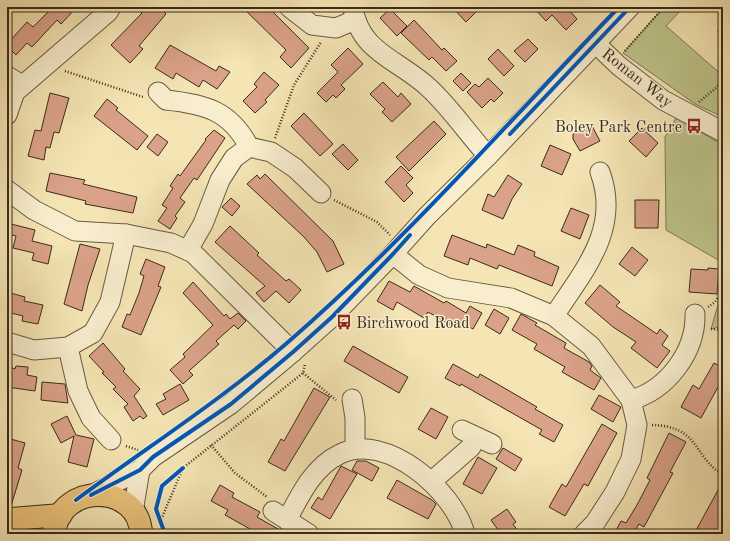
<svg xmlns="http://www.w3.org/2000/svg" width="730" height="541" viewBox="0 0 730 541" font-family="'Old Standard TT',serif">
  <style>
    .green { fill: #bec48b; stroke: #7c7853 }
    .building { fill: #daa288; stroke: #3a2b1b }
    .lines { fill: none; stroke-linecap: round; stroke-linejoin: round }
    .minor-casing { stroke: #695a41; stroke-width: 21 }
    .highway-casing { stroke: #3a2b1b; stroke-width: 24 }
    .path { stroke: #3a2b1b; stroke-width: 2.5; stroke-dasharray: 1 2; stroke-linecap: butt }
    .minor { stroke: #f8eece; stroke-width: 19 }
    .highway { stroke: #eac27a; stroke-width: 22 }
    .cycleway-casing { stroke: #f8eece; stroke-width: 6 }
    .cycleway { stroke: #0057b8; stroke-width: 4 }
    .labels { text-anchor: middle; stroke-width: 3; stroke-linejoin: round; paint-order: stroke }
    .street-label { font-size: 16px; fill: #3a2b1b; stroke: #f8eece }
    .poi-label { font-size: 16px; fill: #3a2b1b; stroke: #f8eece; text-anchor: end }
  </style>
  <rect width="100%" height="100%" fill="#f5e5b4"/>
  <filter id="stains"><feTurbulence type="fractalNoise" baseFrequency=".005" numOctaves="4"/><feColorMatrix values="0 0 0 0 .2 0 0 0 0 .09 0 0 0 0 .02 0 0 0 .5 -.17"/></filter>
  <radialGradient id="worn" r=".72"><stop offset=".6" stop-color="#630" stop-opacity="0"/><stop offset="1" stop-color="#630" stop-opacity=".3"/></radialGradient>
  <g class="green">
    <path d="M664,7h20l-18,19 57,50v41l-28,-13 -72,-51z"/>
    <path d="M676,118l47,27v181l-12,3 7,-24 2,-44 -54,-31 -1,-93z"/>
  </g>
  <g class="building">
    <path d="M53,7h24l-16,17 -4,-4 -25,27 -5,-4 -11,12 -9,-9v-2l20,-22 6,5z"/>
    <path d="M136,7h24l6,7 -27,32 4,3 -13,14 -19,-18 31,-32z"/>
    <path d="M242,7h26l41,41 -18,20 -11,-11 6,-7z"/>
    <path d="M452,7h29l-15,15z"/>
    <path d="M533,7h33l11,12 -11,11 -14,-15 -6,6z"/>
    <path d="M390,9l17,17 -10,10 -17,-18z"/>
    <path d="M414,20l28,30 2,-2 13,13 -11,10 -14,-14 -3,3 -28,-27z"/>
    <path d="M528,39l10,10 -13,13 -11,-11z"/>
    <path d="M170,45l46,26 3,-5 11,6 -13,17 -14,-9 -4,7 -23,-14 -3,6 -18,-11z"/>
    <path d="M348,48l15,16 -22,21 4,4 -9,9 -3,-3 -7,7 -9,-9 21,-21 -7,-7z"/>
    <path d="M498,49l16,17 -10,10 -16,-17z"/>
    <path d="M264,72l15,13 -14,15 2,2 -12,11 -12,-12 14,-14 -3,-3z"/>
    <path d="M461,73l10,10 -8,8 -10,-10z"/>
    <path d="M488,78l15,15 -9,9 -3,-3 -9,9 -15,-16 8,-8 4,3z"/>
    <path d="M383,82l15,15 3,-4 10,11 -19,18 -10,-10 3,-3 -15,-15z"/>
    <path d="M50,93l19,5 -10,35 -5,-1 -4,16 -4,-1 -2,13 -16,-4 7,-26 6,1z"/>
    <path d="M107,99l11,9 -2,2 32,26 -11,14 -43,-34z"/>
    <path d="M304,113l29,31 -13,12 -29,-30z"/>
    <path d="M434,121l12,13 -37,37 -13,-14z"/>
    <path d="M591,124l9,17 -20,10 -7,-12v-5z"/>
    <path d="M642,128l16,15 -12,14 -17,-16z"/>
    <path d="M214,130l11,8 -28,42 -3,-2 -14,20 5,4 -10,14 2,2 -7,11 -12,-8 9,-13 -5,-3 11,-17 -3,-2 8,-12 2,2 26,-36 -1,-1z"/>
    <path d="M157,134l11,8 -10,14 -11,-9z"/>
    <path d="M343,144l15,16 -10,10 -16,-16z"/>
    <path d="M550,145l21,9 -9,21 -21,-9z"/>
    <path d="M401,166l12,12 -7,7 7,8 -9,9 -19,-20z"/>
    <path d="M50,173l35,7 -2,4 54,13 -4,16 -48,-9 1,-3 -40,-10z"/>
    <path d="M265,174l68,67 11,23 -17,8 -10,-20 -13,-15 -57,-53 10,-9 3,4z"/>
    <path d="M508,175l14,9 -10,15 -9,20 -21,-9 6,-16 6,3z"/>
    <path d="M231,198l9,8 -8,10 -10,-9z"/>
    <path d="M635,200h24l-1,28h-23z"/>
    <path d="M571,208l18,7 -9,24 -19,-8z"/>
    <path d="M7,223l28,7 -3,11 20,5 -4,18 -16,-4 2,-7 -21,-5 3,-12 -9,-2z"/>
    <path d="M230,226l29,27 -2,2 29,26 3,-2 12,11 -12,13 -13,-12 -12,11 -8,-9 9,-7 -50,-44z"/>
    <path d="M452,235l34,13 1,-4 27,11 4,-10 17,7 -1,4 25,11 -7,19 -53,-21 -2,4 -27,-11 -2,7 -24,-9z"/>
    <path d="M80,244l20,5 -12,36 -6,26 -18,-7z"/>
    <path d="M632,247l16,13 -13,16 -16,-12z"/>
    <path d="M146,259l19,8 -7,19 3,1 -20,48 -19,-8 5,-13 3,1 9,-22 5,-17 -4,-2z"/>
    <path d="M708,268l11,1 -2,25 -28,-2 2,-23 17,1z"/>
    <path d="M389,281l21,11 4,-6 30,17 2,-2 20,12 4,-7 12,7 -9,16 -16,-9 -4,6 -25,-14 -4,6 -27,-16 -4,8 -16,-9z"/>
    <path d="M193,282l31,34 2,-2 4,5 8,-6 8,8 -8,8 -4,-4 -18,16 3,3 -30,27 4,4 -10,9 -13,-14 15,-13 -2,-3 30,-29 -30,-32z"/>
    <path d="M600,285l20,17 -4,4 41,28 3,-5 8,7 -6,9 8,6 -13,17 -26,-20 5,-6 -23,-15 -28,-24z"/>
    <path d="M7,292l18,5 -1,4 19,4 -5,19 -16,-3 1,-5 -16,-4z"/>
    <path d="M494,309l15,9 -9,16 -15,-9z"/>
    <path d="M521,314l16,9 -2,2 31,18 -2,5 25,14 3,4 -2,4 11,8 -7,12 -32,-18 3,-5 -31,-18 3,-5 -25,-14z"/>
    <path d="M103,343l22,26 -2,2 17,18 -6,7 13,20 -4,3 -3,-3 -7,5 -9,-14 4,-3 -15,-15 3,-2 -14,-14 2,-1 -15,-16z"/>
    <path d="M353,346l55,31 -9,16 -55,-32z"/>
    <path d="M714,363l9,5v22l-5,-3 -17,31 -20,-11 12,-22 6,4z"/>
    <path d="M453,364l25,14 2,-4 57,33 -2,2 28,16 -9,17 -15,-8 3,-4 -81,-46 -1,2 -15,-8z"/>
    <path d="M7,366l8,3 1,-3 12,1 -1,8 10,2 -2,14 -28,-4z"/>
    <path d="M42,382l23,2 3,19 -27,-3z"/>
    <path d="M180,384l9,16 -26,15 -7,-11 10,-5 -3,-5z"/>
    <path d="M314,388l16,9 -45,74 -17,-9 13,-23 3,2z"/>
    <path d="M599,395l22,12 -8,15 -22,-13z"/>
    <path d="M431,408l17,9 -12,22 -18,-10z"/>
    <path d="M67,416l9,19 18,4 -7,28 -19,-5 6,-26 -13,7 -10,-19z"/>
    <path d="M602,424l15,9 -29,53 -4,-2 -19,32 -16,-9 13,-23 4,3z"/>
    <path d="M669,433l17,9 -16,30 3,1 -29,54 -5,-3 -3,5 10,5h-32l7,-13 5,2 11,-18 13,-25 -3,-2z"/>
    <path d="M7,438l18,5 -7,25 4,2 -11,36h-4z"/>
    <path d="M503,448l19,11 -7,12 -19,-12z"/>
    <path d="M478,457l19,11 -15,26 -19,-10z"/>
    <path d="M357,461h9l13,7 -7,13 -20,-11z"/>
    <path d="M341,466l16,8 -27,45 -19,-11 7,-11 4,3z"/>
    <path d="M397,480l35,20 4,4 -8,15 -41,-21z"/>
    <path d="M723,481v43l-5,10h-24z"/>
    <path d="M220,485l14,8 -2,4 28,15 -3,5 30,17h-28l-34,-19 3,-5 -17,-9z"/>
    <path d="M507,509l9,13 -3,2 7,10h-19l-10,-14z"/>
  </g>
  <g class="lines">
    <g class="minor-casing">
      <g id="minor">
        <path d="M289,7l23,18 24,3 19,-8"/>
        <path d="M353,7c6,45 46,53 75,80 22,20 40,47 60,69"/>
        <path d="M595,43l24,23 44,34 60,32"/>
        <path d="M7,76l15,9"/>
        <path d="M158,92l8,8c38,4 64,10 83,47"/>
        <path d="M7,115l8,-23 93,-80 3,-5"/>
        <path d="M7,190l27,20 41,21 51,3 45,9 22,10 100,99"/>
        <path d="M188,250l15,-26 17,-44 14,-22 15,-11 22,5 24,16 26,25"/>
        <path d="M393,254l26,21 29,13 63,10 43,18 37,30 40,54 6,25 -6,34 -16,33 -20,31 -11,11"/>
        <path d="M554,316c30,-46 67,-87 46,-144"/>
        <path d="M7,342l27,8 34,-3 25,-14 17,-31 16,-68"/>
        <path d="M68,347l10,44 13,27 20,22"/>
        <path d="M352,399l3,19v30"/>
        <path d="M631,400c36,-10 65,-48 64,-86"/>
        <path d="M462,430l30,14"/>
        <path d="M431,482l40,-35 5,-10"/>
        <path d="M91,495l49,-25 13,-13 78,-53 62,-52 39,-35 61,-63 34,-38 61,-60 142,-149"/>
        <path d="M273,511l36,23"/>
        <path d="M133,512l7,-42"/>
        <path d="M287,520c13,-25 26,-53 53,-66 46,-23 114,37 125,80"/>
      </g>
    </g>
    <g class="highway-casing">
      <g id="highway">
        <path d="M7,518l5,1 49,-4"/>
        <path d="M54,534c5,-53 86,-51 87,0"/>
      </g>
    </g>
    <g class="path">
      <path d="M718,32l5,-6"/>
      <path d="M625,51l39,-44"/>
      <path d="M65,71l78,26"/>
      <path d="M699,102l24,-20"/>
      <path d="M275,138l19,-53 27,-43"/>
      <path d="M334,200l43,22 13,13"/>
      <path d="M723,239l-2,21 2,7"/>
      <path d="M708,307l7,-5 8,-13"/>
      <path d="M711,329l12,1"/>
      <path d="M303,373l33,27"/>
      <path d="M652,425c48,1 41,32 71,50"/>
      <path d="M211,445l24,28 32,24"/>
      <path d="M126,446l12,4"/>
      <path d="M160,522l23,-54 120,-95 2,-9"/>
    </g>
    <use href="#minor" class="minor"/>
    <use href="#highway" class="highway"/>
    <g class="cycleway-casing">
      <g id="cycleway">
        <path d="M510,134l120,-127"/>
        <path d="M91,495l49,-25 13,-13 78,-53 62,-52 39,-35 61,-63 17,-19"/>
        <path d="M76,500c70,-52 144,-99 211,-157 119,-103 223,-223 332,-336"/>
        <path d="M165,534l-9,-25 6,-23 21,-18"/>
      </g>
    </g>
    <use href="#cycleway" class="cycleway"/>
  </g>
  <defs>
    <g id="bus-bare" transform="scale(1.2)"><path d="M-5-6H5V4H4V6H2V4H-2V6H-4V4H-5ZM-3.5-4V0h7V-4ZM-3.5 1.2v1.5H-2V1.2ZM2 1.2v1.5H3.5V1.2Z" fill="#8f2418" stroke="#f8eece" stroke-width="2.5" paint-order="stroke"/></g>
  </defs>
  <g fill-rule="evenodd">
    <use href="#bus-bare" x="694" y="126"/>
    <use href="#bus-bare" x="344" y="322"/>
  </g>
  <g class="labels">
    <g class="street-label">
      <text transform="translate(638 77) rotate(38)" y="6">Roman Way</text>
    </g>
    <g class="poi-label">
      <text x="682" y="132">Boley Park Centre</text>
      <text x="356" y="328" text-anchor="start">Birchwood Road</text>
    </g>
  </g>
  <rect width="730" height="541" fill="none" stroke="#f5e5b4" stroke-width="24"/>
  <rect x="8" y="8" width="714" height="525" fill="none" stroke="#3a2b1b" stroke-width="2"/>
  <rect x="12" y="12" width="706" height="517" fill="none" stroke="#3a2b1b"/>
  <rect width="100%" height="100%" filter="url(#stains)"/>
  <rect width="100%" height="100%" fill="url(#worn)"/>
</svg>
